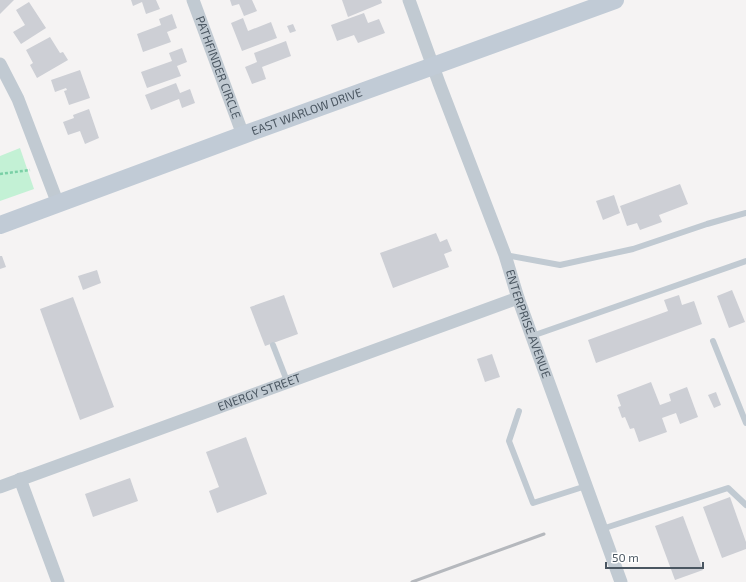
<svg xmlns="http://www.w3.org/2000/svg" width="746" height="582" viewBox="0 0 746 582" font-family="'Exo 2',sans-serif">
  <style>
    .green { fill: #c3f1d5 }
    .building { fill: #cdcfd5 }
    .lines { fill: none; stroke-linecap: round; stroke-linejoin: round }
    .path { stroke: #7ad0a6; stroke-width: 2.5; stroke-dasharray: 3 2; stroke-linecap: butt }
    .lane { stroke: #c1cad2; stroke-width: 6 }
    .street { stroke: #c1cad2; stroke-width: 13 }
    .secondary { stroke: #c1cbd6; stroke-width: 18 }
    .rail { stroke: #b5b8bd; stroke-width: 3 }
    .labels { text-anchor: middle; stroke-width: 3; stroke-linejoin: round; paint-order: stroke }
    .street-label { font-size: 12px; fill: #4a5661; stroke: #fff }
  </style>
  <rect width="100%" height="100%" fill="#f5f3f3"/>
  <path class="green" d="M20,148l14,41 -34,12v-45z"/>
  <g class="building">
    <path d="M0,0h14l-14,14z"/>
    <path d="M131,0h25l4,9 -14,5 -4,-12 -9,4z"/>
    <path d="M230,0h22l5,11 -13,5 -5,-12 -7,2z"/>
    <path d="M342,0h39l1,3 -34,14z"/>
    <path d="M29,2l17,26 -25,16 -8,-12 12,-7 -9,-15z"/>
    <path d="M364,13l4,10 11,-4 6,14 -27,10 -4,-8 -17,6 -6,-16z"/>
    <path d="M172,14l5,14 -10,4 4,10 -28,10 -6,-18 24,-9 -2,-6z"/>
    <path d="M243,18l5,13 23,-9 6,16 -35,13 -11,-28z"/>
    <path d="M293,24l3,7 -6,2 -3,-7z"/>
    <path d="M50,37l10,16 3,-1 5,8 -31,18 -7,-13 3,-2 -7,-13z"/>
    <path d="M286,41l5,15 -29,11 4,12 -14,5 -7,-17 12,-5 -3,-9z"/>
    <path d="M182,48l5,14 -10,4 4,10 -34,12 -6,-16 31,-11 -3,-8z"/>
    <path d="M80,70l10,28 -21,7 -5,-14 3,-1 -1,-2 -11,4 -4,-12z"/>
    <path d="M176,83l4,10 10,-4 5,14 -13,5 -3,-9 -28,11 -6,-15z"/>
    <path d="M89,109l10,29 -14,6 -5,-13 -12,4 -5,-13 11,-4 -1,-3z"/>
    <path d="M680,184l8,20 -29,11 3,7 -22,8 -3,-7 -10,3 -7,-20z"/>
    <path d="M614,195l6,18 -17,7 -7,-19z"/>
    <path d="M436,233l4,9 7,-3 5,12 -8,3 5,13 -56,21 -13,-35z"/>
    <path d="M0,256h2l4,11 -6,2z"/>
    <path d="M97,270l4,13 -18,7 -5,-14z"/>
    <path d="M732,290l13,32 -16,6 -12,-32z"/>
    <path d="M284,295l14,39 -33,12 -15,-39z"/>
    <path d="M679,295l3,10 12,-4 8,23 -106,39 -8,-23 80,-29 -4,-11z"/>
    <path d="M73,297l41,110 -34,13 -40,-111z"/>
    <path d="M492,354l8,23 -15,5 -8,-23z"/>
    <path d="M651,382l9,23 11,-4 -2,-7 18,-7 11,30 -18,7 -4,-11 -14,5 5,14 -28,10 -5,-14 -4,1 -5,-12 -3,1 -4,-11 3,-1 -4,-11z"/>
    <path d="M716,392l5,13 -7,3 -6,-13z"/>
    <path d="M246,437l21,57 -50,19 -8,-22 10,-4 -13,-35z"/>
    <path d="M130,478l8,23 -45,16 -8,-23z"/>
    <path d="M730,497l16,45v7l-24,9 -19,-51z"/>
    <path d="M683,516l20,54 -28,10 -20,-54z"/>
  </g>
  <g class="lines">
    <path class="path" d="M0,174l30,-4"/>
    <g class="lane">
      <path d="M505,255l55,10 73,-16 74,-25 39,-11"/>
      <path d="M532,336l214,-75"/>
      <path d="M713,341l33,82"/>
      <path d="M273,345l14,36"/>
      <path d="M519,411l-10,30 24,62 53,-17"/>
      <path d="M602,529l126,-41 18,17"/>
    </g>
    <g class="street">
      <path id="s1" d="M193,0l50,135"/>
      <path id="s2" d="M409,0l30,83 66,172 13,43 103,284"/>
      <path d="M0,64l18,35 40,105"/>
      <path d="M20,479l38,103"/>
      <path id="s3" d="M0,487l518,-189"/>
    </g>
    <path class="secondary" id="s4" d="M0,225l243,-90 372,-135"/>
    <path class="rail" d="M412,582l132,-48"/>
  </g>
  <g class="labels">
    <g class="street-label">
      <text dy="4" stroke="none"><textPath href="#s1" startOffset="72">PATHFINDER CIRCLE</textPath></text>
      <text dy="4" stroke="none"><textPath href="#s4" startOffset="327">EAST WARLOW DRIVE</textPath></text>
      <text dy="4" stroke="none"><textPath href="#s2" startOffset="345">ENTERPRISE AVENUE</textPath></text>
      <text dy="4" stroke="none"><textPath href="#s3" startOffset="276">ENERGY STREET</textPath></text>
    </g>
  </g>
  <path d="M606 562v6h97v-6" fill="none" stroke="#4a5661" stroke-width="2"/>
  <text x="612" y="562" font-size="12" fill="#4a5661" stroke="#ffffff" stroke-width="3" paint-order="stroke">50 m</text>
</svg>
